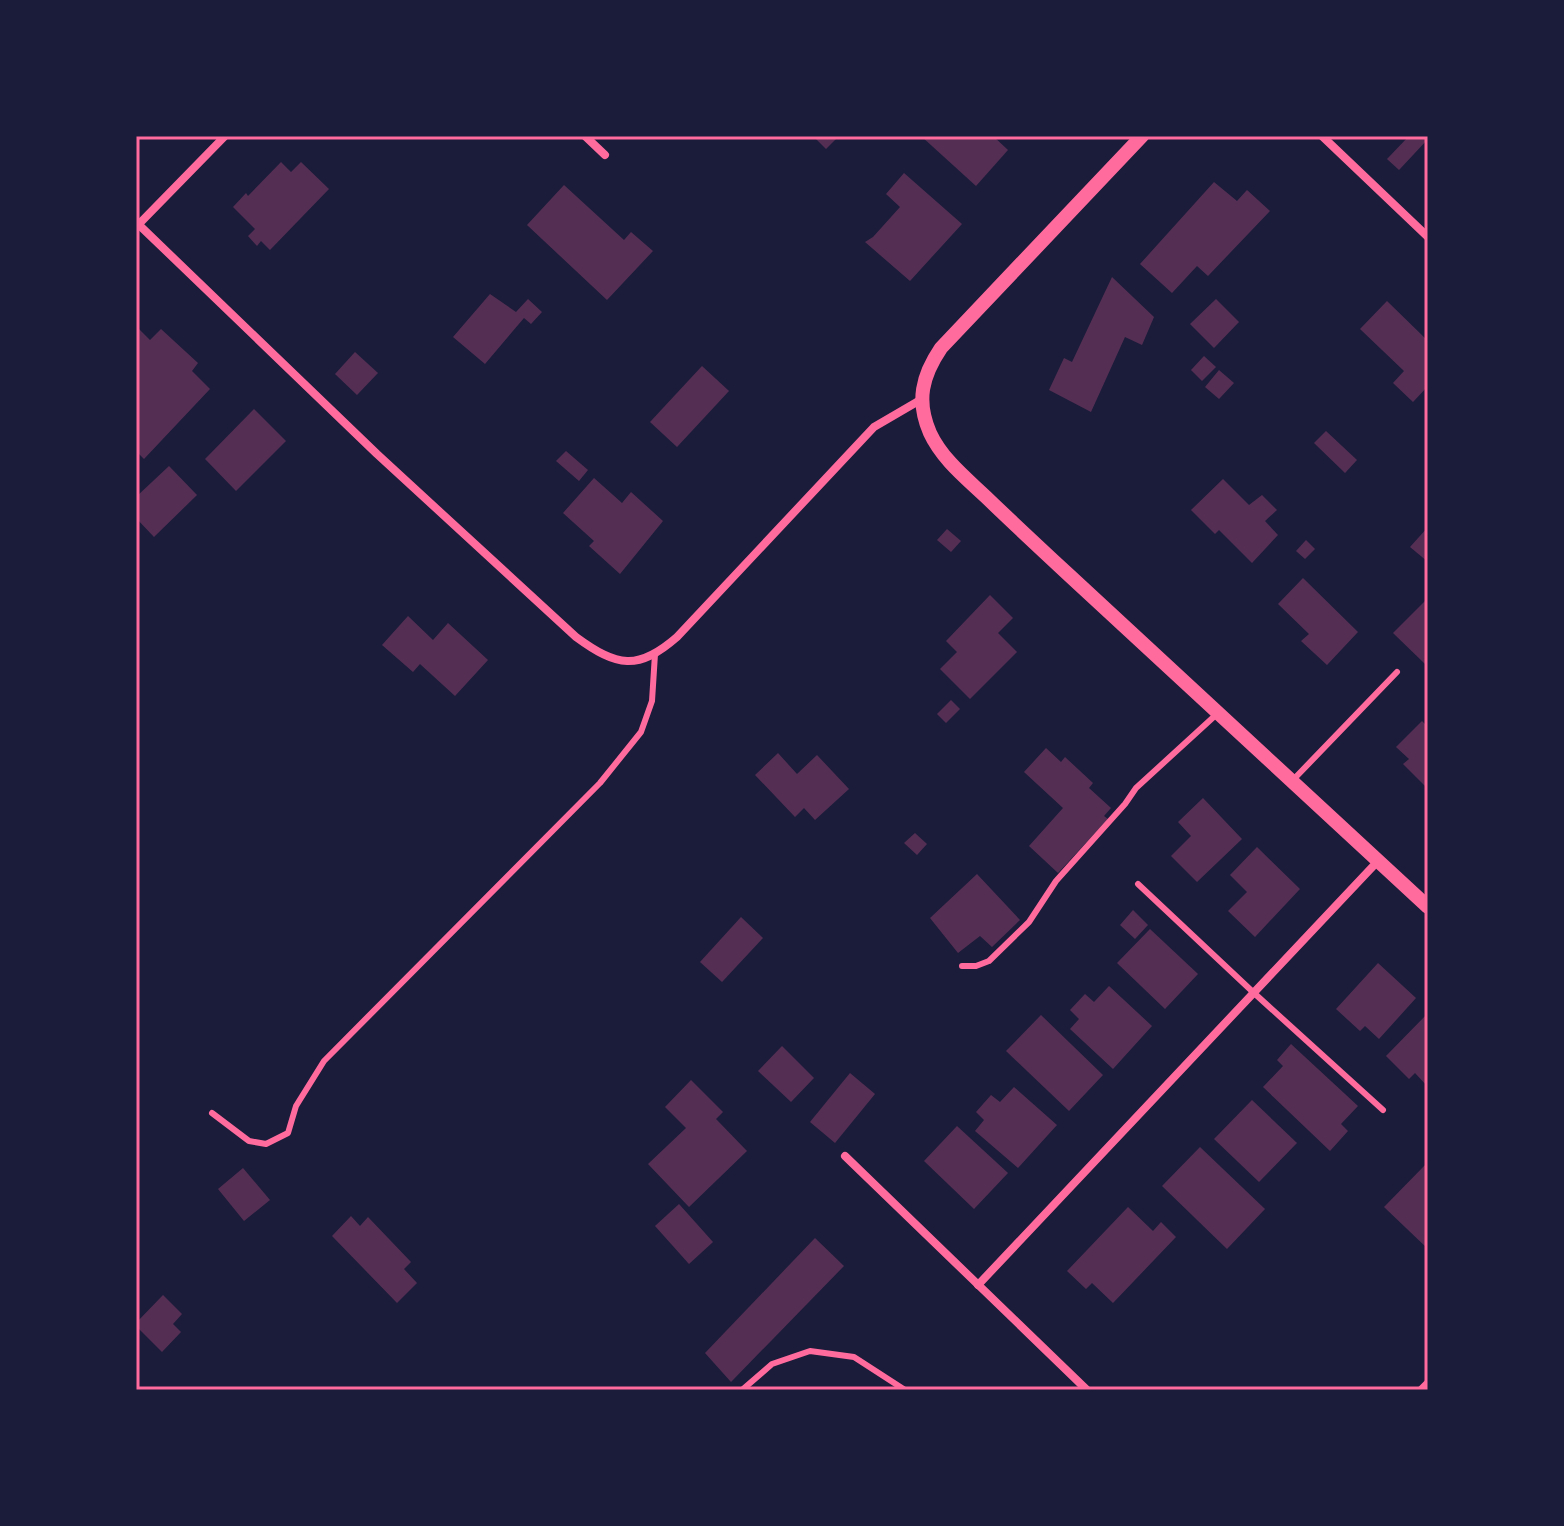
<svg xmlns="http://www.w3.org/2000/svg" width="1564" height="1526" viewBox="0 0 1564 1526" font-family="'PT Serif',serif">
  <style>
    .building { fill: #542f53 }
    .lines { fill: none; stroke-linecap: round; stroke-linejoin: round }
    .service { stroke: #ff6b9d; stroke-width: 6 }
    .minor { stroke: #ff6b9d; stroke-width: 8 }
    .tertiary { stroke: #ff6b9d; stroke-width: 14 }
    .neatline { fill: none; stroke: #ff6b9d; stroke-width: 3 }
  </style>
  <rect width="100%" height="100%" fill="#1b1b3a"/>
  <g class="building">
    <path d="M813,136h26l-13,13z"/>
    <path d="M921,136h72l15,14 -32,36z"/>
    <path d="M1409,136h19v3l-29,31 -12,-11z"/>
    <path d="M281,162l10,10 10,-10 28,27 -59,61 -9,-9 -4,5 -9,-10 7,-7 -22,-22 13,-14 2,3z"/>
    <path d="M904,173l58,51 -52,57 -45,-39 8,-5 27,-30 -14,-13z"/>
    <path d="M1214,182l23,19 10,-11 23,21 -62,65 -11,-10 -25,27 -32,-29z"/>
    <path d="M564,185l60,55 7,-8 22,19 -46,49 -80,-75z"/>
    <path d="M1112,277l42,40 -12,28 -17,-8 -34,75 -42,-22 15,-32 8,4z"/>
    <path d="M490,294l26,18 12,-13 14,13 -11,12 -7,-6 -39,46 -32,-27z"/>
    <path d="M1216,299l23,23 -25,26 -24,-24z"/>
    <path d="M1387,301l41,40v45l-15,16 -20,-19 11,-12 -44,-42z"/>
    <path d="M138,328l12,12 11,-11 37,34 -6,8 18,18 -66,70 -8,-8v-121z"/>
    <path d="M355,352l23,21 -21,22 -22,-21z"/>
    <path d="M1204,356l12,11 -14,14 -11,-11z"/>
    <path d="M702,366l27,25 -52,56 -27,-25z"/>
    <path d="M1219,370l15,13 -15,16 -14,-12z"/>
    <path d="M254,409l32,32 -50,50 -31,-32z"/>
    <path d="M1326,431l31,29 -12,13 -31,-30z"/>
    <path d="M566,451l22,19 -9,11 -23,-20z"/>
    <path d="M169,466l28,29 -43,42 -18,-19v-21z"/>
    <path d="M594,478l28,25 9,-11 32,29 -43,53 -31,-28 5,-5 -31,-28z"/>
    <path d="M1223,479l26,26 13,-10 15,15 -12,11 13,14 -26,28 -33,-33 -4,4 -24,-24z"/>
    <path d="M1428,527v35l-18,-15z"/>
    <path d="M947,529l14,12 -10,11 -14,-12z"/>
    <path d="M1306,540l9,9 -10,10 -9,-8z"/>
    <path d="M1303,578l55,54 -31,33 -26,-24 8,-7 -31,-30z"/>
    <path d="M990,595l23,23 -15,15 19,19 -47,47 -30,-30 17,-17 -11,-11z"/>
    <path d="M1428,598v63l-3,3 -32,-31z"/>
    <path d="M408,616l25,24 15,-17 40,37 -33,36 -35,-32 -7,8 -31,-27z"/>
    <path d="M951,700l9,9 -14,14 -9,-9z"/>
    <path d="M1422,721l6,6v62l-25,-25 6,-5 -13,-12z"/>
    <path d="M1046,748l15,14 4,-5 28,26 -4,5 22,20 -7,8 4,3 -50,54 -29,-27 34,-38 -39,-36z"/>
    <path d="M778,753l19,21 20,-19 32,34 -34,31 -11,-12 -9,9 -40,-42z"/>
    <path d="M1203,798l39,41 -45,43 -26,-26 20,-20 -13,-14z"/>
    <path d="M915,833l12,11 -10,11 -13,-12z"/>
    <path d="M1257,847l43,42 -45,48 -27,-26 19,-19 -17,-17z"/>
    <path d="M977,874l43,46 -28,27 -12,-11 -22,17 -28,-35z"/>
    <path d="M1133,910l15,15 -13,14 -15,-14z"/>
    <path d="M741,917l22,21 -41,44 -22,-20z"/>
    <path d="M1150,929l48,45 -33,35 -48,-46z"/>
    <path d="M1378,963l38,35 -37,41 -14,-13 -5,5 -24,-22z"/>
    <path d="M1109,986l43,40 -39,43 -43,-40 9,-10 -9,-9 15,-16 9,8z"/>
    <path d="M1428,1013v74l-13,-14 -6,6 -23,-23z"/>
    <path d="M1041,1015l62,60 -34,36 -63,-60z"/>
    <path d="M1291,1044l67,62 -17,18 7,7 -18,20 -67,-64 20,-21 -6,-6z"/>
    <path d="M782,1046l32,32 -23,24 -33,-31z"/>
    <path d="M850,1073l25,21 -40,49 -25,-21z"/>
    <path d="M691,1080l32,32 -7,7 31,32 -58,56 -41,-43 38,-36 -21,-21z"/>
    <path d="M1014,1087l43,38 -39,43 -43,-37 9,-11 -8,-8 15,-17 9,7z"/>
    <path d="M1252,1100l45,43 -38,39 -45,-43z"/>
    <path d="M957,1126l51,47 -34,36 -50,-48z"/>
    <path d="M1200,1147l65,62 -38,40 -65,-63z"/>
    <path d="M1428,1162v87l-44,-42z"/>
    <path d="M243,1168l27,32 -26,21 -26,-32z"/>
    <path d="M679,1204l34,38 -24,22 -34,-38z"/>
    <path d="M1128,1207l25,24 8,-9 15,15 -63,66 -21,-20 -6,6 -19,-18z"/>
    <path d="M351,1216l9,10 8,-9 43,45 -7,7 13,14 -20,20 -65,-67z"/>
    <path d="M815,1238l29,28 -113,116 -26,-29z"/>
    <path d="M163,1295l19,19 -9,10 8,8 -19,20 -26,-26v-3z"/>
  </g>
  <g class="lines">
    <g class="service">
      <path d="M1292,781l105,-109"/>
      <path d="M1138,884l116,109 129,117"/>
      <path d="M962,966h14l13,-5 40,-39 27,-41 69,-77 11,-16 82,-75"/>
      <path d="M212,1113l37,28 17,3 22,-11 8,-27 28,-45 276,-278 41,-51 11,-31 3,-47"/>
      <path d="M742,1390l30,-26 38,-13 44,6 51,33"/>
    </g>
    <g class="minor">
      <path d="M585,136l20,19"/>
      <path d="M1322,136l106,101"/>
      <path d="M136,222l241,232 199,183c41,30 62,34 101,0l197,-210 48,-28"/>
      <path d="M139,224l86,-88"/>
      <path d="M845,1156l242,234"/>
      <path d="M978,1285l400,-424"/>
      <path d="M1421,1390l7,-7"/>
    </g>
    <path class="tertiary" d="M1142,136l-201,212c-19,28 -25,53 -11,85 12,26 36,45 56,64 28,27 56,53 84,79 120,111 239,221 358,331"/>
  </g>
  <rect width="1564" height="1526" fill="none" stroke="#1b1b3a" stroke-width="276"/>
  <rect x="138" y="138" width="1288" height="1250" class="neatline"/>
</svg>
